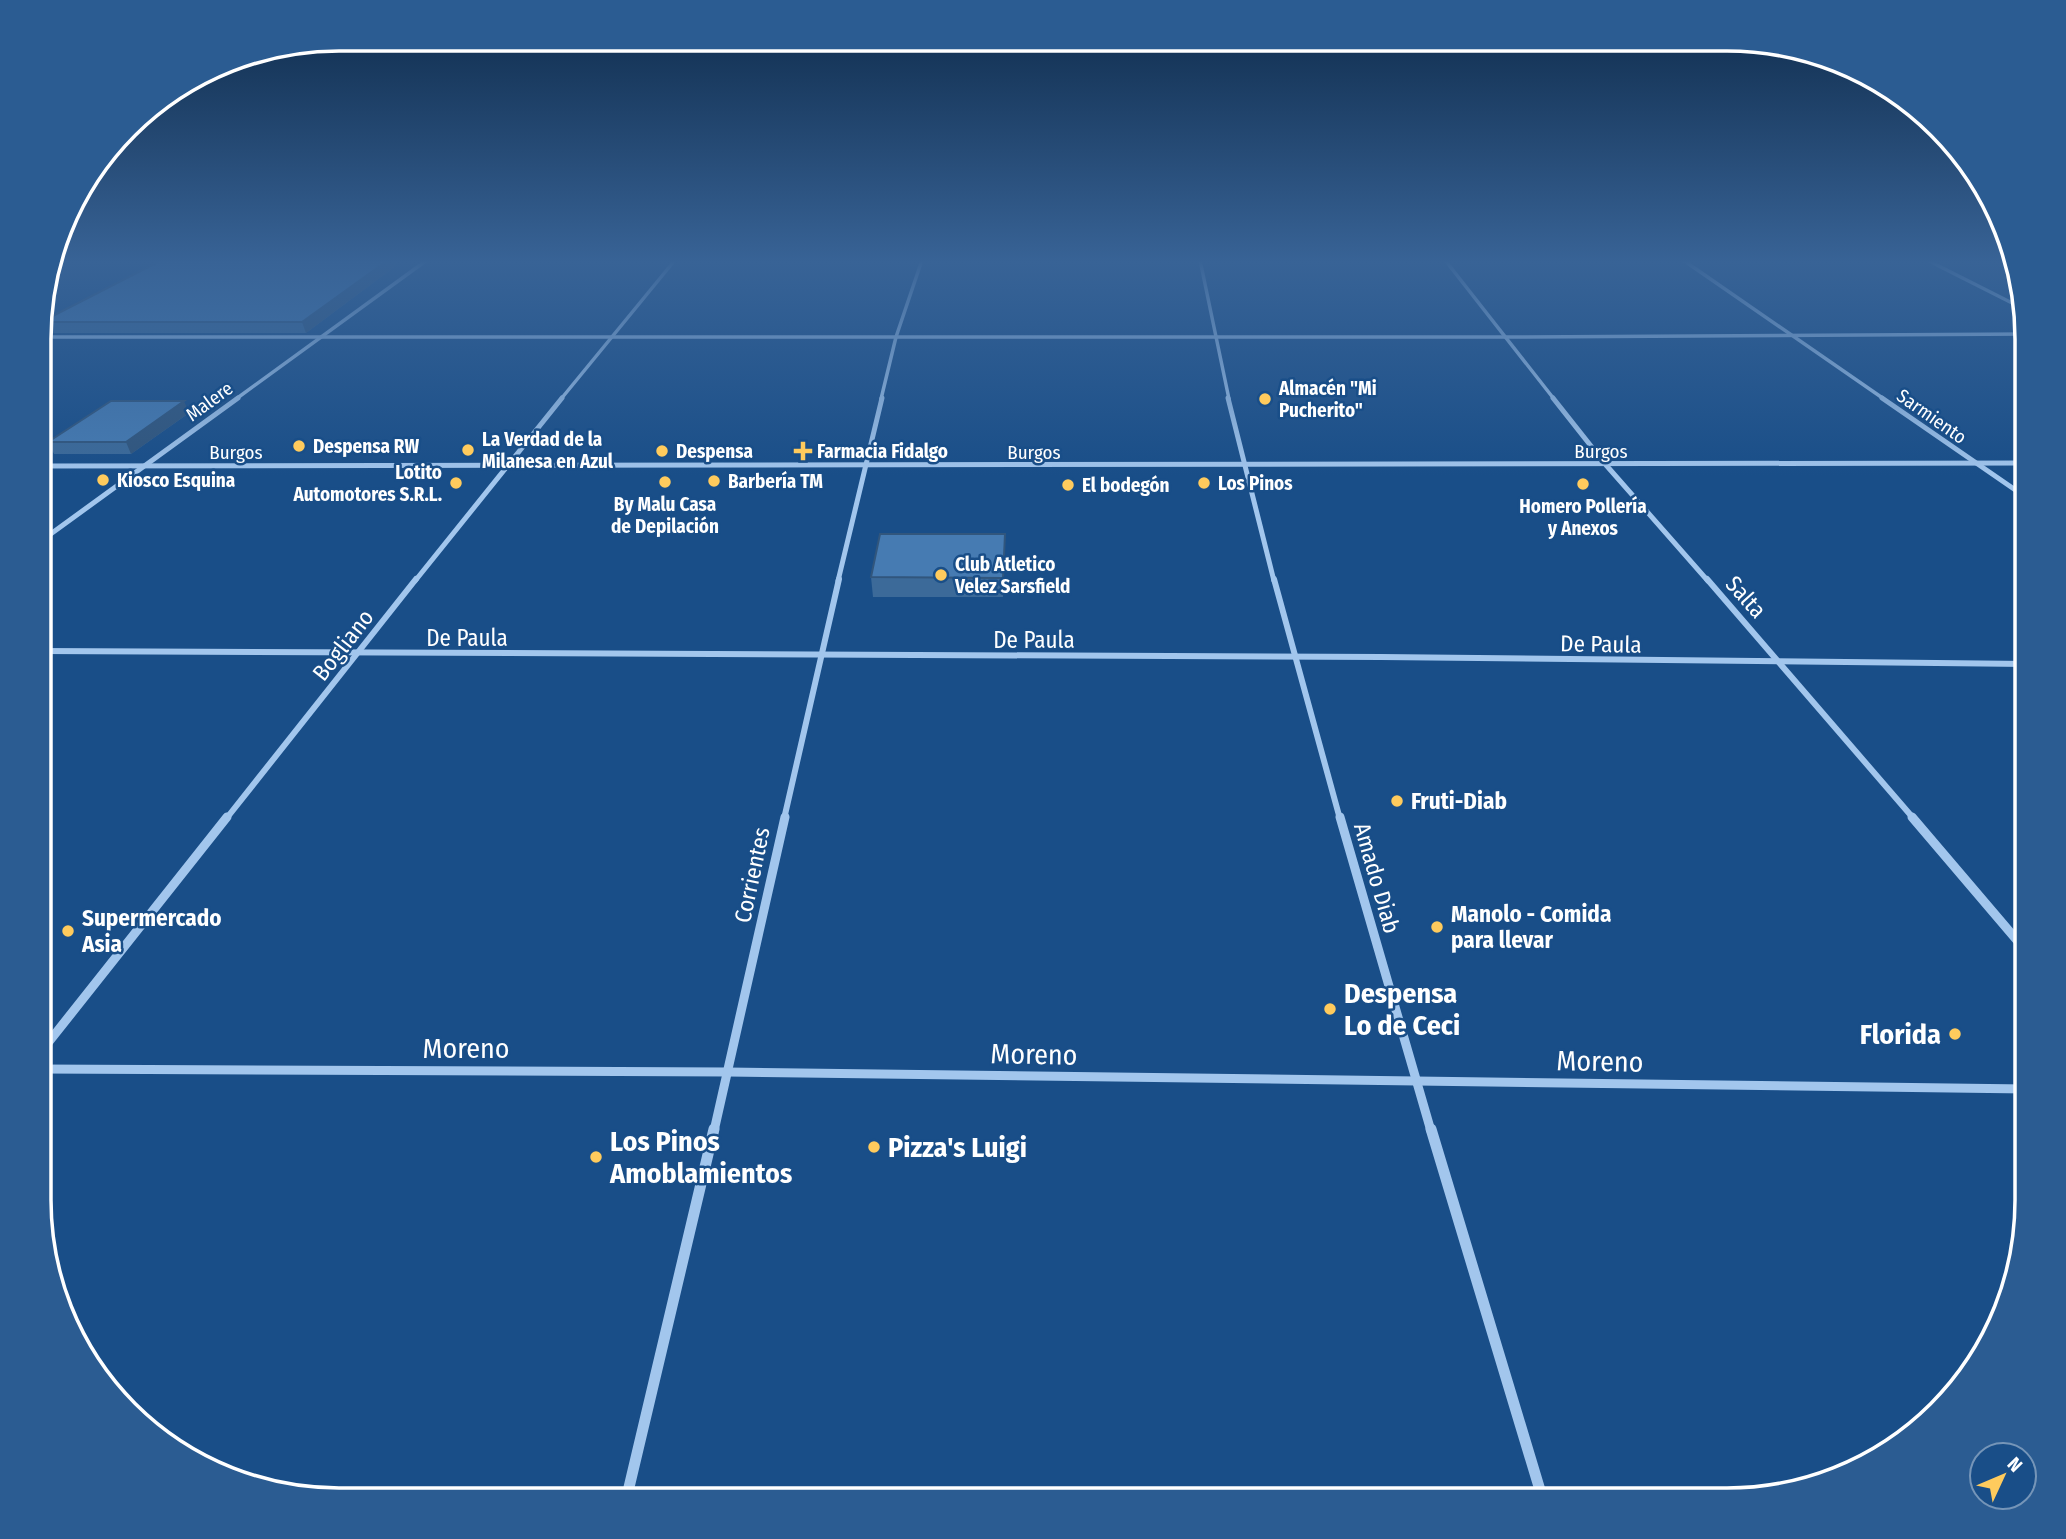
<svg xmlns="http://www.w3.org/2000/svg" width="2066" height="1539" viewBox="0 0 2066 1539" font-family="'Fira Sans Condensed',sans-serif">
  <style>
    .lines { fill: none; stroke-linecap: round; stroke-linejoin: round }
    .street-far4 { stroke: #a2c6ed; stroke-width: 3.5 }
    .street-far3 { stroke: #a2c6ed; stroke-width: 5 }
    .street-far2 { stroke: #a2c6ed; stroke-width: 6 }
    .street-far1 { stroke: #a2c6ed; stroke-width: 9 }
    .street { stroke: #a2c6ed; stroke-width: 11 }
    .wall { fill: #3c6a99 }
    .shaded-wall { fill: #31567d }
    .building { fill: #467bb2; stroke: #31567d; stroke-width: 2 }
    .poi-dot { fill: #ffcb5d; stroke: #194e88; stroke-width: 2.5 }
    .labels { text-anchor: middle; stroke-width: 5; stroke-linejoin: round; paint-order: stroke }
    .far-poi-label { font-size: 19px; font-weight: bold; fill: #fff; stroke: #194e88; text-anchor: start }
    .far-street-label { font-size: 19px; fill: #fff; stroke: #194e88 }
    .street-label { font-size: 23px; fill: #fff; stroke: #194e88 }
    .poi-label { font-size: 23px; font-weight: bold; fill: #fff; stroke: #194e88; text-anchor: start }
    .near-poi-label { font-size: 28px; font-weight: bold; fill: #fff; stroke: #194e88; text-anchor: start }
    .near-street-label { font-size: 28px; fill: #fff; stroke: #194e88 }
    .rim { fill: none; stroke: #fff; stroke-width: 3.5 }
  </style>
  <rect width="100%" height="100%" fill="#194e88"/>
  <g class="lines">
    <g class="street-far4">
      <path d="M872,260h749"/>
      <path d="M1200,260l29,139"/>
      <path d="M1445,260l109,139"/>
      <path d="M1683,260l201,139"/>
      <path d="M1927,260l93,47"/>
      <path d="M41,337h1465l521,-3"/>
      <path d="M236,399l191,-139"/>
      <path d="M561,399l114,-139"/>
      <path d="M881,399l15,-62 26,-77"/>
    </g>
    <g class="street-far3">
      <path d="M1228,398l46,183"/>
      <path d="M1553,398l53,67 102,116"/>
      <path d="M1882,398l145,100"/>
      <path d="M41,466l1986,-3"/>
      <path d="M41,541l197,-143"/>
      <path d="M415,581l147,-183"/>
      <path d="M838,581l44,-183"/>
    </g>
    <g class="street-far2">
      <path d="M1274,579l66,240"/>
      <path d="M1707,579l207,240"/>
      <path d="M40,651l1341,6 646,7"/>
      <path d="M226,819l190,-240"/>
      <path d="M784,819l55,-240"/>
    </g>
    <g class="street-far1">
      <path d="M1340,817l91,314"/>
      <path d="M1912,817l115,135"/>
      <path d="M40,1053l187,-236"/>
      <path d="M39,1069l689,3 1299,17"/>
      <path d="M714,1131l71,-314"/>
    </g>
    <g class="street">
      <path d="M1431,1129l112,371"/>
      <path d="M626,1500l88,-371"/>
    </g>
  </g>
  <g class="wall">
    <path d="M397,265l-91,68h-261l-4,-8v-3z"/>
    <path d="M189,413l-58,41h-77l-6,-12z"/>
    <path d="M1005,554l-2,43h-130l-2,-20z"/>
  </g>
  <g class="shaded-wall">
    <path d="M388,260h7l2,5 -91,68 -4,-11z"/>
    <path d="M184,401l5,12 -58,41 -5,-12z"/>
    <path d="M1005,534v20l-2,43v-19z"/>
  </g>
  <g class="building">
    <path d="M162,260h226l-86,62h-261z"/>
    <path d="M111,401h73l-58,41h-78z"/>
    <path d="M880,534h125l-2,44 -132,-1z"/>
  </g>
  <linearGradient id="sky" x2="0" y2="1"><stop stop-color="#0e2b4b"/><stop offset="0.55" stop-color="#386396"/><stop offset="1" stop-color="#386396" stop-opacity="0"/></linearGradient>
  <rect width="2066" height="476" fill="url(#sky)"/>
  <g class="poi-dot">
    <circle cx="1265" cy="399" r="7"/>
    <circle cx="299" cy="446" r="7"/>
    <circle cx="468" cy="450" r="7"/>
    <circle cx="662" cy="451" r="7"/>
    <path d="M799.5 440.5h7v7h7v7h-7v7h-7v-7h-7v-7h7z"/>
    <circle cx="103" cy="480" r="7"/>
    <circle cx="714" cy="481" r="7"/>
    <circle cx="665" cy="482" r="7"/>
    <circle cx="456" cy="483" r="7"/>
    <circle cx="1204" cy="483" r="7"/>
    <circle cx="1583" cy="484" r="7"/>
    <circle cx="1068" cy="485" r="7"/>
    <circle cx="941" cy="575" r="7"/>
    <circle cx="1397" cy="801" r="7"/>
    <circle cx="1437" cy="927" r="7"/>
    <circle cx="68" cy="931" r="7"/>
    <circle cx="1330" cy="1009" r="7"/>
    <circle cx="1955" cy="1034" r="7"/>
    <circle cx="874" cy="1147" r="7"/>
    <circle cx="596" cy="1157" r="7"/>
  </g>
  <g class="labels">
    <g class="far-poi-label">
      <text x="1279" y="395">Almacén "Mi<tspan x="1279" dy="22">Pucherito"</tspan></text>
      <text x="482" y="446">La Verdad de la<tspan x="482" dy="22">Milanesa en Azul</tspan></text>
      <text x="313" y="453">Despensa RW</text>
      <text x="676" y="458">Despensa</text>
      <text x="817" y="458">Farmacia Fidalgo</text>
      <text x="442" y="479" text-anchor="end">Lotito<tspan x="442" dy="22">Automotores S.R.L.</tspan></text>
      <text x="117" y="487">Kiosco Esquina</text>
      <text x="728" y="488">Barbería TM</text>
      <text x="1218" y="490">Los Pinos</text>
      <text x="1082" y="492">El bodegón</text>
      <text x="665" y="511" text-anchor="middle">By Malu Casa<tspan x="665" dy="22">de Depilación</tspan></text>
      <text x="1583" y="513" text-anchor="middle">Homero Pollería<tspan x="1583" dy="22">y Anexos</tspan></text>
      <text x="955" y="571">Club Atletico<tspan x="955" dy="22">Velez Sarsfield</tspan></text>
    </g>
    <g class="far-street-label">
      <text transform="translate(209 401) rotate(-36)" y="7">Malere</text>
      <text transform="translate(1932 416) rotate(35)" y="7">Sarmiento</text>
      <text x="1601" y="458">Burgos</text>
      <text x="236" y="459">Burgos</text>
      <text x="1034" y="459">Burgos</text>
    </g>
    <g class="street-label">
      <text transform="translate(1746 597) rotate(48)" y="8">Salta</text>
      <text x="467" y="646">De Paula</text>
      <text x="1034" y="648">De Paula</text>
      <text transform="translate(1601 644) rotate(1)" y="8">De Paula</text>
      <text transform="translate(343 645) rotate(-52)" y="8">Bogliano</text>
      <text transform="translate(752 875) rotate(-78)" y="8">Corrientes</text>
      <text transform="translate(1377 878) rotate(74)" y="8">Amado Diab</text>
    </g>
    <g class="poi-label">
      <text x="1411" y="809">Fruti-Diab</text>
      <text x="1451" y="922">Manolo - Comida<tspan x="1451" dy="26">para llevar</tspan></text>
      <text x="82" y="926">Supermercado<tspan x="82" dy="26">Asia</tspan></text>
    </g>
    <g class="near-poi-label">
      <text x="1344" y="1003">Despensa<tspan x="1344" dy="32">Lo de Ceci</tspan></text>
      <text x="1941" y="1044" text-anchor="end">Florida</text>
      <text x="610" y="1151">Los Pinos<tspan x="610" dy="32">Amoblamientos</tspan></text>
      <text x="888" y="1157">Pizza's Luigi</text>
    </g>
    <g class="near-street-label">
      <text x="466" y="1058">Moreno</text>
      <text transform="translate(1034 1054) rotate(1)" y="10">Moreno</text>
      <text transform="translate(1600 1061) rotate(1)" y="10">Moreno</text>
    </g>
  </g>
  <path d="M0 0H2066V1539H0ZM339 51H1727A288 288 0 0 1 2015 339V1200A288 288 0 0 1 1727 1488H339A288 288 0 0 1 51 1200V339A288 288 0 0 1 339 51Z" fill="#2b5c92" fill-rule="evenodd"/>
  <path class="rim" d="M339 51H1727A288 288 0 0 1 2015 339V1200A288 288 0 0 1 1727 1488H339A288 288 0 0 1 51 1200V339A288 288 0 0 1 339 51Z"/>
  <g transform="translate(2003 1476) rotate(46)"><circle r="33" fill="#194e88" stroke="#7595b8" stroke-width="2"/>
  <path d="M0-5L12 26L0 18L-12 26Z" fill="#ffcb5d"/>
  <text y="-10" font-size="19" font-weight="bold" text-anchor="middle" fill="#ffffff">N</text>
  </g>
</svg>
